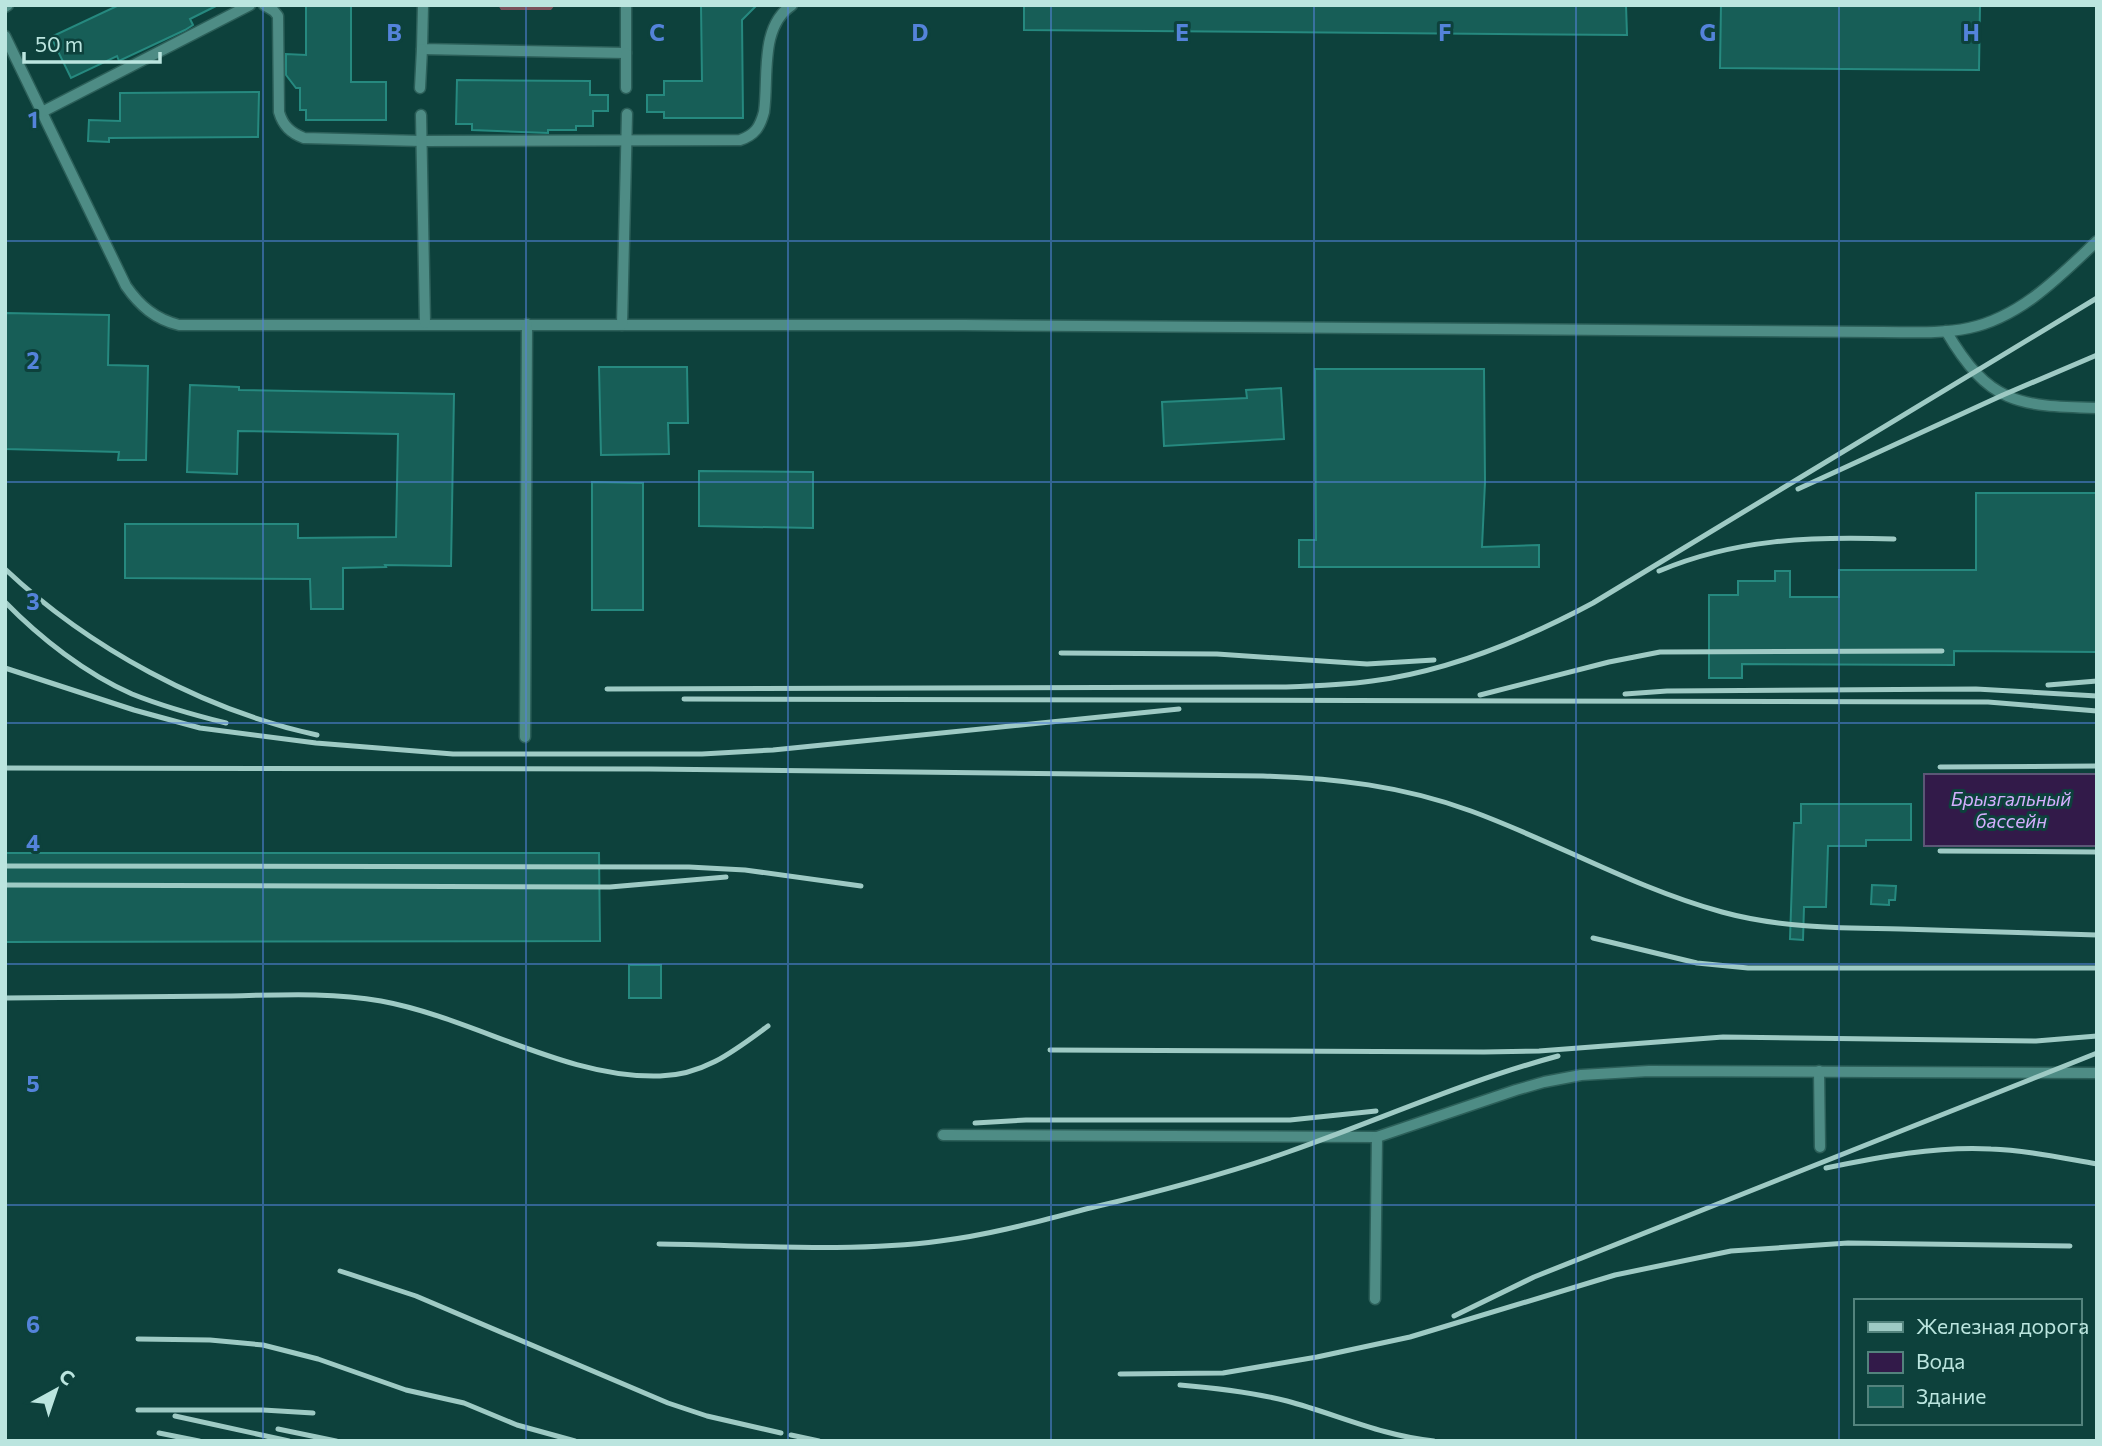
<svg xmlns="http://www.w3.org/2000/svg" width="2102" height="1446" viewBox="0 0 2102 1446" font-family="Commissioner,sans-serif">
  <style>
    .green { fill: #7a515a }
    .water { fill: #321a49; stroke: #5b5776; stroke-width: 2 }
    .building { fill: #175e57; stroke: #26897f; stroke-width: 2 }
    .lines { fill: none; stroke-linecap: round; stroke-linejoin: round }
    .service-casing { stroke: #2c5f59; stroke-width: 13 }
    .service { stroke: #4e8c85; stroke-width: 10 }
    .rail { stroke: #9ecac4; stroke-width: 5 }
    .grid { fill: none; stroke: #5483da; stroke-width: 2; stroke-opacity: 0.55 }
    .labels { text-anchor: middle; stroke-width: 6; stroke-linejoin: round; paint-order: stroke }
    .water-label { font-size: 19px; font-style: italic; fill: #d3aefd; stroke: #0d413c }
    .grid-label { font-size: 23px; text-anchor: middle; font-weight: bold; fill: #5483da; stroke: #0d413c; stroke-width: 6; stroke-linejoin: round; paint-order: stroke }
  </style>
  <rect width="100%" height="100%" fill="#0d413c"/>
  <path class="green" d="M498,5h57l-4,5h-50z"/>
  <rect class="water" x="1924" y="774" width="173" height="72"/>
  <g class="building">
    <path d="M119,5h99l-28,14 3,6 -8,5 -66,31 -2,-5 -46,22 -20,-41z"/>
    <path d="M306,5h45v77h35v38h-80v-10h-6v-22h-4l-10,-13v-21l20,1z"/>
    <path d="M701,5h56l-15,15 1,98h-79v-6h-17v-17h17v-14h38z"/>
    <path d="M1024,5h602l1,30 -603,-5z"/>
    <path d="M1721,5h259l-1,65 -259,-2z"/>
    <path d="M457,80l133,1v14h18v16h-15v15h-17v4h-28v3l-76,-3v-6h-16z"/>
    <path d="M259,92l-1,45 -149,1v4l-21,-1 1,-21 31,1v-28z"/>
    <path d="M5,313l104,2 -1,50 40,1 -2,94h-28l1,-8 -113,-3z"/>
    <path d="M599,367h88l1,56h-20l1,31 -68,1z"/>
    <path d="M1315,369h169l1,113 -3,65 57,-2v22h-240v-27h17z"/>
    <path d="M190,385l49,2v3l215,4 -3,172 -66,-1 1,2 -43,1v41h-32l-1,-30 -185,-1v-54h173v14l98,-1 2,-103 -160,-3 -1,43 -50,-2z"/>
    <path d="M1281,388l3,51 -120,7 -2,-44 85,-4 -1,-8z"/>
    <path d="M699,471l114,1v56l-114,-2z"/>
    <path d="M592,482l51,1v127h-51z"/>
    <path d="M1976,493h121v159l-143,-1v14l-212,-1v14h-33v-83h29v-14h37v-10h15v26h49v-27h137z"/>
    <path d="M1801,804h110v36h-45v6h-38l-2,61h-22l-1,33 -13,-1 4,-116h7z"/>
    <path d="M5,853h594l1,88 -595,1z"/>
    <path d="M1872,885l24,1 -1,14h-6v5l-18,-1z"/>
    <rect x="629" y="965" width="32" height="33"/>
  </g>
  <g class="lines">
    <g class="service-casing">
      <g id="service">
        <path d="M264,5l10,6 4,5 1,96c4,14 12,21 25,26l118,3 318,-1c15,-5 20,-13 24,-28 5,-35 -5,-85 28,-107"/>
        <path d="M423,5l-1,44 204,4v-48"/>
        <path d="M5,7l3,-2"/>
        <path d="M5,36l121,250c14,20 29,33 53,39h784l919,7c29,0 59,2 87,-4 52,-11 91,-52 128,-87"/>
        <path d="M626,53v35"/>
        <path d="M420,88l2,-39"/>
        <path d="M42,112l208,-107"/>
        <path d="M421,115l4,208"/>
        <path d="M622,325l5,-211"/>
        <path d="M1946,331c43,73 71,75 151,77"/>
        <path d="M525,737l2,-413"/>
        <path d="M1819,1071l1,76"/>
        <path d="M943,1135l434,2"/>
        <path d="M1375,1299l2,-162 139,-47 28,-8 37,-7 68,-4 448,2"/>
      </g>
    </g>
    <use href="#service" class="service"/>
    <g class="rail">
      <path d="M1798,489l205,-94 94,-40"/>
      <path d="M5,569c84,79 198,141 312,166"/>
      <path d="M1659,571c76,-32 153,-35 235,-32"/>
      <path d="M5,602c35,36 81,72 127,92 30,12 62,21 94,29"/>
      <path d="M1061,653l156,1 150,10 67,-4"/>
      <path d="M5,668l129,42 66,18 116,15 137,11h249l71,-4 406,-41"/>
      <path d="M2048,685l49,-4"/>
      <path d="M607,689l679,-2c29,-1 57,-2 86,-6 77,-10 152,-41 221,-78l504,-305"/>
      <path d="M1625,694l42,-3 309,-2 121,7"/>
      <path d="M1480,695l129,-33 51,-10 282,-1"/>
      <path d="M684,699l1304,3 109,9"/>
      <path d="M1940,767l157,-1"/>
      <path d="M5,768l644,1 614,7c72,2 140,10 208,35 85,31 163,77 251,101 58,16 119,16 179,17 65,2 130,4 196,6"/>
      <path d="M1940,851l157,1"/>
      <path d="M5,866l684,1 56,3 116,16"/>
      <path d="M5,885l605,2 116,-10"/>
      <path d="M1593,938l104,25 51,5h349"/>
      <path d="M5,998c74,-1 148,-2 222,-2 51,-1 104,-4 154,5 93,17 185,78 279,75 44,-1 74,-25 108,-50"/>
      <path d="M1050,1050l434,2 55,-1 184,-14 313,4 61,-5"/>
      <path d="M975,1123l51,-3h264l86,-9"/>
      <path d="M1826,1168c53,-11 110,-22 165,-19 35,1 71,9 106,15"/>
      <path d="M659,1244c91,1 191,9 281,-3 50,-6 100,-20 150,-33 67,-16 133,-33 198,-56 91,-32 177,-71 270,-96"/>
      <path d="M340,1271l76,25 252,107 39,13 74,17"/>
      <path d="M1454,1316l80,-39 563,-224"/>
      <path d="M138,1339l72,1 53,5 55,14 88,31 58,13 53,22 58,16"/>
      <path d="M1120,1374l103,-1 94,-16 93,-20 205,-62 116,-24 117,-8 222,3"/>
      <path d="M1180,1385c36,3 71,7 107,16 49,13 95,35 147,40"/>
      <path d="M138,1410h125l50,3"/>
      <path d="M175,1416l114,25"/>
      <path d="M278,1429l58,12"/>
      <path d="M159,1433l40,8"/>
      <path d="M791,1435l28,6"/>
    </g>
  </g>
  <path class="grid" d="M263,5v1436M526,5v1436M788,5v1436M1051,5v1436M1314,5v1436M1576,5v1436M1839,5v1436M5,241h2092M5,482h2092M5,723h2092M5,964h2092M5,1205h2092"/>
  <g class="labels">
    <g class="water-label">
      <text x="2011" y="806">Брызгальный<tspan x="2011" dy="22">бассейн</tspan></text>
    </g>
  </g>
  <g class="grid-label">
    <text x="394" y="41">B</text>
    <text x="657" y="41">C</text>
    <text x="920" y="41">D</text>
    <text x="1182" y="41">E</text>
    <text x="1445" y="41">F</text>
    <text x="1708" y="41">G</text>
    <text x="1971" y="41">H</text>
    <text x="33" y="128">1</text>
    <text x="33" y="369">2</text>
    <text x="33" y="610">3</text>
    <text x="33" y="851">4</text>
    <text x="33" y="1092">5</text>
    <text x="33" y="1333">6</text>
  </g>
  <rect width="2102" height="1446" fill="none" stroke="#bbe5df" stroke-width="14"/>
  <rect x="1854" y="1299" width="228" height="126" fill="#0d413c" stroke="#53837d" stroke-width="2"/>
  <rect x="1868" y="1322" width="35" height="10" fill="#9ecac4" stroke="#53837d" stroke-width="2"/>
  <text x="1916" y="1334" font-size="21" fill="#bbe5df">Железная дорога</text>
  <rect x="1868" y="1352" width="35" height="21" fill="#321a49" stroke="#53837d" stroke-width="2"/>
  <text x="1916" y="1369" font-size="21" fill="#bbe5df">Вода</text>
  <rect x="1868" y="1386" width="35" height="21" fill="#175e57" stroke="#53837d" stroke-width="2"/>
  <text x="1916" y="1404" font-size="21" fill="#bbe5df">Здание</text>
  <g transform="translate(56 1390) rotate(40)" stroke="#0d413c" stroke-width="5" paint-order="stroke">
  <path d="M0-5L12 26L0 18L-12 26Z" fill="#bbe5df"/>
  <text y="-10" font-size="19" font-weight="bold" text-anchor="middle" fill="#bbe5df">С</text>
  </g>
  <path d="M24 52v10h136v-10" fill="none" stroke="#bbe5df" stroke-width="3.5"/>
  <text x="35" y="52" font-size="21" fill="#bbe5df" stroke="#0d413c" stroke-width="5" paint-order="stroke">50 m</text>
</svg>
